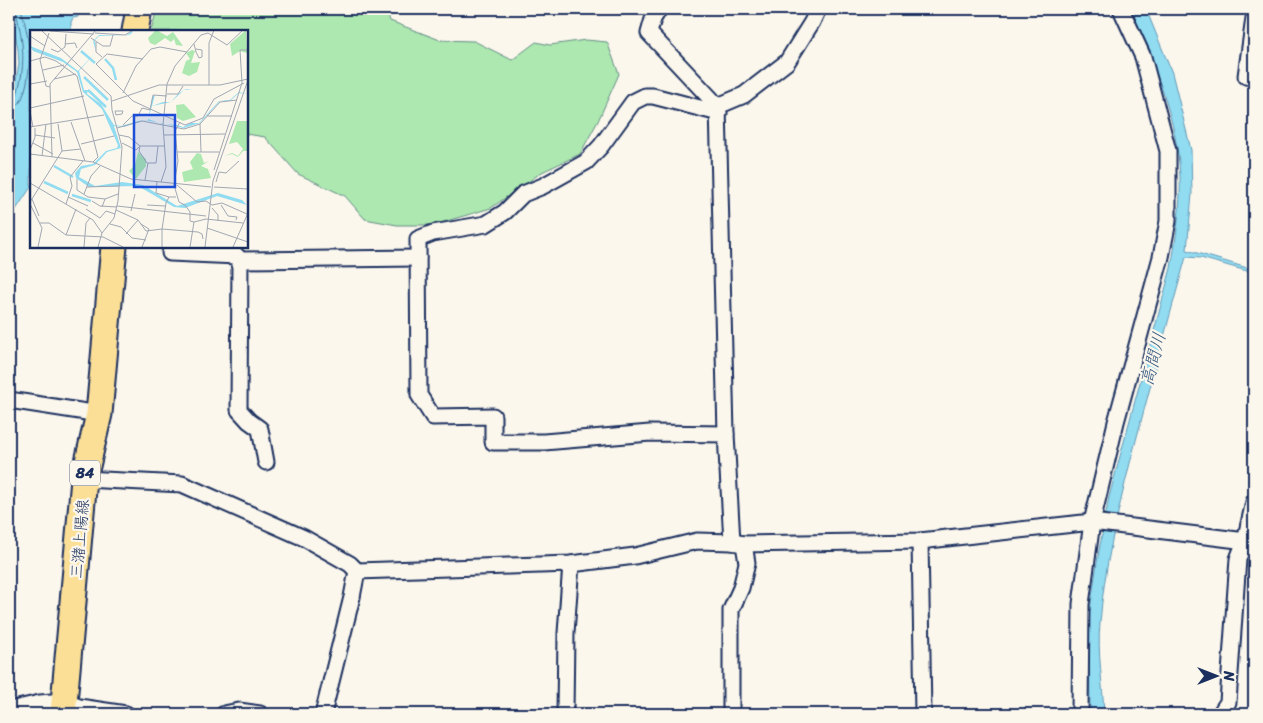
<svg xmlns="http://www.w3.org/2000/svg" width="1263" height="723" viewBox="0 0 1263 723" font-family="Sriracha,'Klee One',sans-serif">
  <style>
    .green { fill: #ace8af; stroke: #648c86 }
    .water { fill: #91dcf1; stroke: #6297b6 }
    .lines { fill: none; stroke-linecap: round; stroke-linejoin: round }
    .shore { stroke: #4a7499; stroke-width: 1 }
    .street-casing { stroke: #1b2f5e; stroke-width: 19 }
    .primary-casing { stroke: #1b2f5e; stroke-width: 29 }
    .street { stroke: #fbf7ec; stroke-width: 15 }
    .primary { stroke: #fbdf96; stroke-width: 25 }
    .labels { text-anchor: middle; stroke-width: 4.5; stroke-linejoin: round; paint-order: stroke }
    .shield { fill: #fbf7ec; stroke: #5e6b89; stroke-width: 1 }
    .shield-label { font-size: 15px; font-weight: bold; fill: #1b2f5e }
    .street-label { font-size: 16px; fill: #1b2f5e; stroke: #fbf7ec }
    .water-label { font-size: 18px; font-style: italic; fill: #385a83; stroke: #fbf7ec }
    .inset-river { fill: none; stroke: #91dcf1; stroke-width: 2.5 }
    .inset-road { fill: none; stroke: #a1a7b3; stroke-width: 1 }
    .view { fill: #1d4ed8; fill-opacity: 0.15; stroke: #1d4ed8; stroke-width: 2.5 }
    .inset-edge { fill: none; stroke: #1b2f5e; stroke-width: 2.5 }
  </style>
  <rect width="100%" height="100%" fill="#fbf7ec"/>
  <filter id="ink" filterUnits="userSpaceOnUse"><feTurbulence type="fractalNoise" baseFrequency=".02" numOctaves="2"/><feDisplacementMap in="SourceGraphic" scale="10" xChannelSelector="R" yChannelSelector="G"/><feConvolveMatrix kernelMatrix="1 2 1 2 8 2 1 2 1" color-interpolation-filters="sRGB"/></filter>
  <g filter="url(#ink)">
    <path class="green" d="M157,9h229l4,12 50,19 34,1 38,19 24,-18 14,3 36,-5 21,2 12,32 -21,47 -18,33 -38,18 -51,36 -58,17h-36l-32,-6 -20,-23 -47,-22 -33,-37 -19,-3v-103h-95z"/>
    <g class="water">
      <path d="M11,9h65l2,8 -5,1 -2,4v9h-40v156l-22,33v-117l7,-23 3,-16 -1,-14z"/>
      <path d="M1131,9h15l26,64 19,77 1,44 -5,56 67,20v3l-53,-15 -15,-1c-19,68 -38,137 -56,206 -13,52 -26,106 -30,160 -3,30 3,61 4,91h-14l-1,-97 9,-61 11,-59 62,-229c5,-29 10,-61 9,-91 -2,-57 -28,-116 -49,-168z"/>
    </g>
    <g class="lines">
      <g class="shore">
        <path d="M9,102l4,-1 3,-3c10,-31 8,-54 0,-86l-2,-3"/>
        <path d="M9,108c11,0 13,-9 16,-18 8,-27 4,-55 -4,-81"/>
      </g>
      <g class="street-casing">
        <g id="street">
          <path d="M659,9l-6,10 -4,14 63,67"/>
          <path d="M1254,18l-8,58 8,1"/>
          <path d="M719,113l-66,-17h-8l-12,6 -32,44 -15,16 -43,24 -20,8 -18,18 -19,12 -53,9 -15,6 1,156 14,22 60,-1v26h51l106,-9 76,1"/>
          <path d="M232,246l2,8 6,6 -1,150 10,11 11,8 6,33"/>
          <path d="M170,253l67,3"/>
          <path d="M240,260l178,-2"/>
          <path d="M9,400l90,14"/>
          <path d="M84,479l98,5 122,54 46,26 7,7"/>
          <path d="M920,541l3,173"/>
          <path d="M732,542l-6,-108 -8,-328 26,-11 43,-33 25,-40 6,-13"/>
          <path d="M357,571l214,-7 64,-8 62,-15 35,1 12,2 176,-3 172,-19 162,20"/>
          <path d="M9,710l31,-7 24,-2 15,6 47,7"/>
          <path d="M224,714l15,-3 21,3"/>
          <path d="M323,714l29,-117 5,-26"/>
          <path d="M565,714l1,-81 5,-69"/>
          <path d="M731,714v-104l10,-22 6,-25 -3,-19"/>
          <path d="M1080,714l1,-110 11,-82 24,-100 45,-165 7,-36v-70l-25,-94 -22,-48"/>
          <path d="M1220,714l8,-12 10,-143 7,-18 9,-39"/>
        </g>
      </g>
      <g class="primary-casing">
        <g id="primary">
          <path d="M135,31l4,-22"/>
          <path d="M63,714l21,-235 15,-65 15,-168"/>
        </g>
      </g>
      <use href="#street" class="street"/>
      <use href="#primary" class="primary"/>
    </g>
  </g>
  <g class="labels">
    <rect class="shield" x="70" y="460.5" width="30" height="25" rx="4"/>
    <g class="shield-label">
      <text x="85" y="478">84</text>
    </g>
    <g class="street-label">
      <text transform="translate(79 539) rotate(-85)" y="6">三潴上陽線</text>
    </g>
    <g class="water-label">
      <text transform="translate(1153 359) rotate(-75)" y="6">高間川</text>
    </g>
  </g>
  <g transform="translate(30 30)">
    <rect width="218" height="218" fill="#fbf7ec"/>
    <path d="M126,0l11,6 6,-4 10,14 -7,-1 -2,-6 -3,3 -6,-4 -10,7 -5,-2 -2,-5zM216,0l1,23 -7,-2 -8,5 -2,-12zM162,20l3,1 -4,12 9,-1 -3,10 -8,4 -7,-3 4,-12 4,-2 -4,-6zM154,74l12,13 -13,4 -6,-3 -1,-13zM207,91h10v30h-4l-5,6 -6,-3 -8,2 8,-3 6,3 5,-7 -6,-7 -8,2zM108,122l8,7v7l-10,13 -7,-8 6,-6zM167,123l4,1 3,9 5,-2 -8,5 7,3 3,9 -27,4 -2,-10 11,-3 -3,-7z" fill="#ace8af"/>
    <path d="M104,0l-3,4 -6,2h-26l-5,5 1,1 1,10 -17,19 5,19h4l-1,4 14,10 13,21 7,1 17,-5 10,-1 4,-22 1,-2 2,-1 -3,11 11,-4h8l7,-8 6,-4 2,-1h6l1,-2 -1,2 -8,1 -13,12 -19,4 -4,13 14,5 15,1 6,2 8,-4h8l20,-22 11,-1 9,-8 8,2 -8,-1 -9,8h-10l-20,22 -16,5 -39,-8 -21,7 -10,-1 7,22 -14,4 -12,13 -14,4 -2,8 16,9 27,-4 21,3 34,21 41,-13 24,7 5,5 -30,-9 -32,12 -11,-1 -36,-21 -49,1 -13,-9 -1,-5 6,-7 12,-2 13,-13 11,-3 1,-3 -16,-36 -19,-17 -6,-20 -14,-10 -30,-11 -3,-5 31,12 17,13 18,-19 -3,-11 6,-6 26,1z" fill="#91dcf1"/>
    <path class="inset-river" d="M51,21l14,12M75,29l8,9 3,12M54,47l24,23M58,60l18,17M24,136l19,11M14,152l24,11M42,165l19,6"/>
    <path class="inset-road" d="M11,0l70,66 1,14 10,37 -4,54 -4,17 -12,15 -4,14M20,1l44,3M19,3l-9,27 6,26 4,1M65,3l30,2 8,-5M0,6l15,10M61,8l12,8h7l3,-11M66,12v10l6,5M35,14l10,-1 2,5M164,14l2,8 3,6 3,-1v-7l-6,-1M21,19l7,3 7,-5 1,-13M113,29l-36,-5 -11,10 37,37 52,24 18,-7 11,-19 30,-16M0,31l15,-4 11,4 21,15 21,81 -5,5M13,40l21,-5M24,49l22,-5M0,54l17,-3M179,55v-42l5,-13M93,63l13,-27 15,-17 9,-2 27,5M137,64h11l5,-8M82,71l47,-16h61l28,-6M0,78l54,-12M0,81l3,16M86,85l-1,-4h8l-1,3 -6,1M177,86h25M41,92l14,39M150,92l-5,9 3,30 -4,24 5,17 6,3 5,7v9l4,1 -4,25M93,95l9,-9h6l4,-8 8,2 3,-15 14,1M0,97l74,-12M87,98l25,-7 42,8 16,-5M5,105l20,3M89,105l10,2 11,9h25M134,105l61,-1M3,113l20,11M92,113l14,7 3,-3M51,114l33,-8M110,116l-1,5 8,12h9l2,-17M0,120l5,-13v-9M32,121l19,-2M147,122h42M171,122l-1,-28 20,-22 17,-2M0,124l63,8 38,17 80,8M12,126l4,-32M22,127l-2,-73 46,-54M184,140l28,-87 -2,-33h8M47,149v11l11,7 17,2M115,150l3,-17M127,152l-1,11 13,4M131,152l5,-15 -3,-42 4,-41 8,-18 26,-31 7,-2 19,12 16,-15M186,152l3,-10 7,1 13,-12M0,153l63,37 9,13M147,155l20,17 9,-1 6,4 10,-2 25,11M57,157l32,-1M184,157l34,2M54,164l7,-18 9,-10M38,167l20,9M2,169l7,17M62,171l8,5 17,1M0,172l32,-51 -4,-27M0,174l12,24 -4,19M36,174l6,-18 -2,-9 13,-16M117,175l18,1M191,175l7,11 9,1 -1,3M87,176l89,10M72,177l3,-8 13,-5M182,178l6,7v6M56,179l14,9 6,-7 9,3M86,180l22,10 8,11 16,-2 36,3 4,2 1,5M101,181l4,-17M164,192l12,-3 37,4M10,193h9l17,12 37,2 20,10M80,194l11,3 11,11 14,2M111,194l8,5 -7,18M177,198l41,14M132,199l4,-26 3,-6h7M132,199v18M96,204l12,-14M36,205l10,-26M54,217l2,-24 4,-5M175,217l8,-66 35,-101M203,217l15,-34"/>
    <path class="view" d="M104,85h41v72h-41z"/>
    <rect width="218" height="218" class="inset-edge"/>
  </g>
  <rect width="1263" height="723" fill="none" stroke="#fbf7ec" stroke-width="30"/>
  <rect x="15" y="15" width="1233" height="693" fill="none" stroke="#1b2f5e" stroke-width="2" filter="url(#ink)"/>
  <g transform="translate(1216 676) rotate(90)" stroke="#fbf7ec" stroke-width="4" paint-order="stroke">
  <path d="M0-4L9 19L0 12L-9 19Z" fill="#1b2f5e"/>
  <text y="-8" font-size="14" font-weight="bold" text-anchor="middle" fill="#1b2f5e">N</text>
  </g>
</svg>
